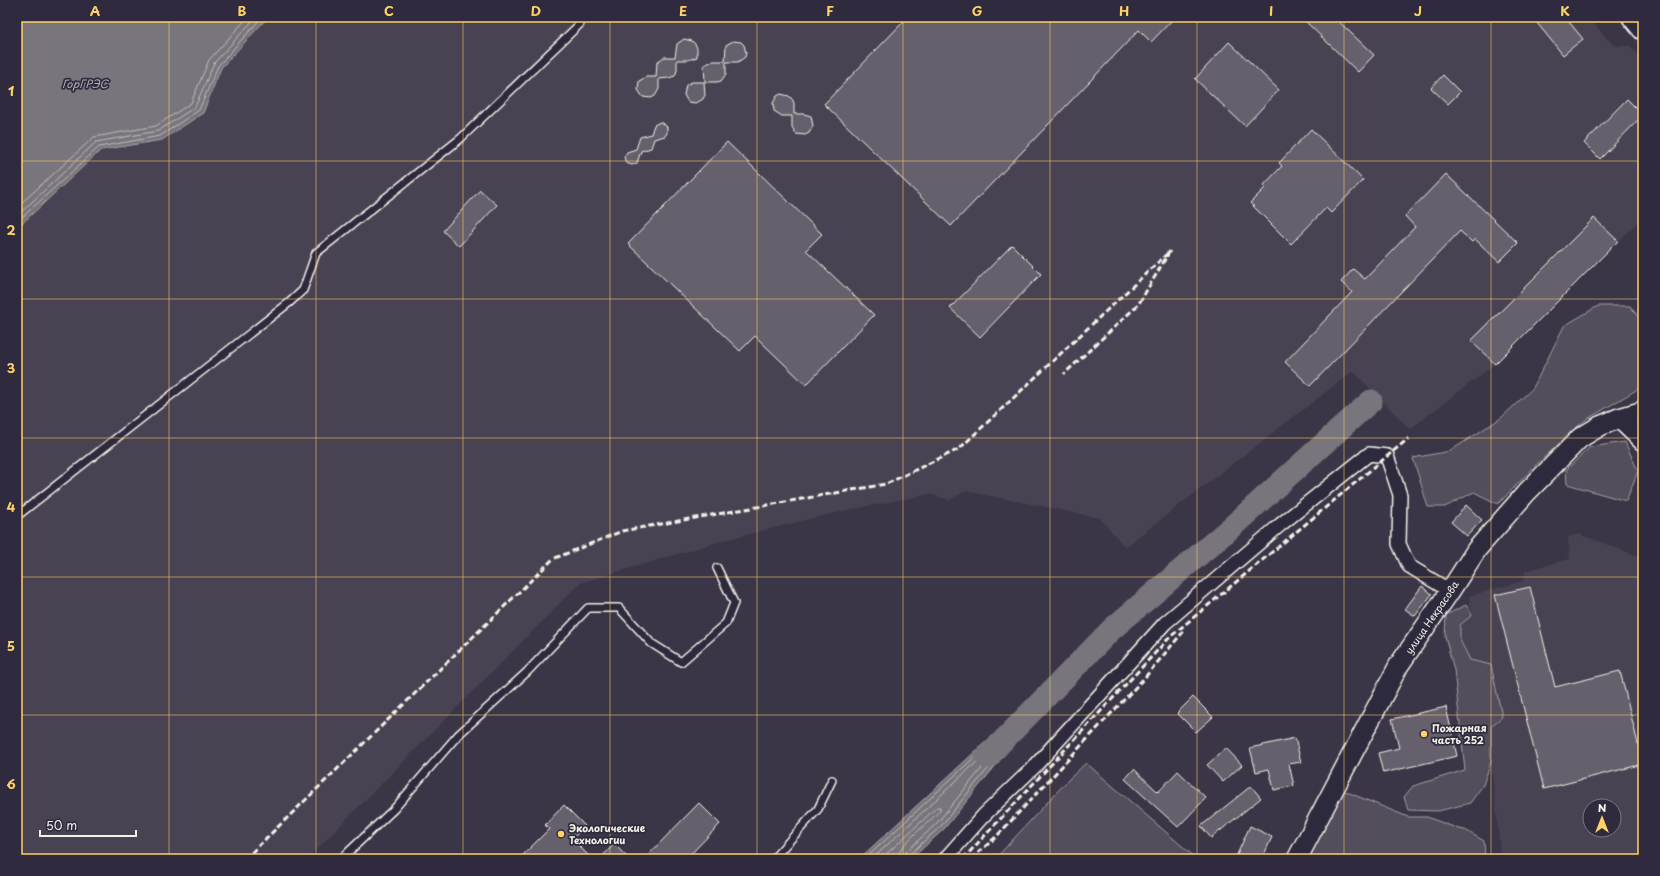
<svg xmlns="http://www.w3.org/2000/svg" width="1660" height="876" viewBox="0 0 1660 876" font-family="'Playpen Sans',sans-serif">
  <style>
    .built { fill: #484352; fill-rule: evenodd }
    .green { fill: #534e5c; stroke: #a4a0a2 }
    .water { fill: #78747b; stroke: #aaa6a7 }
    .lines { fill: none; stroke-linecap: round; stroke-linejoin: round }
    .shore { stroke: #c2bfbc; stroke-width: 1 }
    .river { stroke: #78747b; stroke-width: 23 }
    .building { fill: #65616c; stroke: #f4f1e8 }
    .lane-casing { stroke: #f4f1e8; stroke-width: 10 }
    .street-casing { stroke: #f4f1e8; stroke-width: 16 }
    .secondary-casing { stroke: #f4f1e8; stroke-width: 22 }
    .primary-casing { stroke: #f4f1e8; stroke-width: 24 }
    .lane { stroke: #2f2a3d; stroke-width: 7 }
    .street { stroke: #2f2a3d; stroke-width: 13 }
    .secondary { stroke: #2f2a3d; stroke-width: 19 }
    .primary { stroke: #2f2a3d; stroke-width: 21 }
    .rail { stroke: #f4f1e8; stroke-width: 3; stroke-dasharray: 6 3; stroke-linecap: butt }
    .grid { fill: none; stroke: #ffd166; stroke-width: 1; stroke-opacity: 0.55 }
    .poi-dot { fill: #ffd166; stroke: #2f2a3d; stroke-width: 1.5 }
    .labels { text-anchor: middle; stroke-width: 3.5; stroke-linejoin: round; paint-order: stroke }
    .street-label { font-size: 10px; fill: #f4f1e8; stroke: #2f2a3d }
    .poi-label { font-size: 10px; font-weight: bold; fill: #f4f1e8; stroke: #2f2a3d; text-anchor: start }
    .water-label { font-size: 11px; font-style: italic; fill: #b6b2b2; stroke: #2f2a3d }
    .neatline { fill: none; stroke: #ffd166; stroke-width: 1.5 }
    .grid-label { font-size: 13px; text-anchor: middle; font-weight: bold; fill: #ffd166 }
  </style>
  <rect width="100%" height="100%" fill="#3b3647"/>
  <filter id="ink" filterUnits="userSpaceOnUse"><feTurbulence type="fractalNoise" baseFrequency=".025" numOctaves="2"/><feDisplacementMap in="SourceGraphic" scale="8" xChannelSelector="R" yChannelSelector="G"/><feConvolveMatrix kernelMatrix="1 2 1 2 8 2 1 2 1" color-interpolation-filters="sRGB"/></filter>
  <g filter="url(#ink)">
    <g class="built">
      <path d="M268,17h1320l26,29h16l13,14v157l-148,147 -85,65 -57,-58 -228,176 -25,-29 -134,-27 -17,9 -19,-6 -92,18 -113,28 -145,43 -273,276h-290v-631l84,-78 61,-10 41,-27 18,-45z"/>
      <path d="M1579,534l61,23 3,21v281h-143l-1,-20 -9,-86 1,-27 -21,-66 -10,-20v-15l12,-10 -3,-19 54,-15 2,-10 45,-12 -2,-22zM1590,806h24v24h-24z"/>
    </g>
    <g class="green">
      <path d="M1598,306h32l13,17v63l-59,35 -47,43 -39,40 -24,-12 -29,15h-17l-15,-49 37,-7 51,-33 32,-30 31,-62z"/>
      <path d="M1625,442l13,29 -12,30 -59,-17 -1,-14 24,-23z"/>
      <path d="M1466,605l6,10 -12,10v15l10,20 21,5 11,52 -11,9v36l-8,23 -13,18 -32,8 -30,-1 -4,-13 9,-11 52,-16 -11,-100 -9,-34 1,-21z"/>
      <path d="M1086,763l111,96h-202l73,-79z"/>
      <path d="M1342,790l66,27h19l32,12 6,1 19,11 1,18h-178z"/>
    </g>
    <g class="water">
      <path d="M17,17h251l-47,51 -18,45 -41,27 -61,10 -84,78z"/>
      <path d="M1004,729l10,14 -70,86 -33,30h-52l133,-123z"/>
    </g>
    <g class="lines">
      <g class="shore">
        <path d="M17,207l77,-70 62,-11 35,-23 18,-43 39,-43"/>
        <path d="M17,216l79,-74 62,-11 37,-24 19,-44 42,-46"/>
        <path d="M17,222l82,-75 61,-11 39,-26 19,-44 44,-49"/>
        <path d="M865,859l129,-120 10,-4 5,7 -1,2 -67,82 -31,28 -1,5"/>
        <path d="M872,859l125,-116h3v3l-63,77 -31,29 -3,7"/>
        <path d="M881,859l56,-52h3v3c-10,13 -42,34 -43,49"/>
      </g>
      <path class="river" d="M987,757l125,-128 123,-105 136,-123"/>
    </g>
    <g class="building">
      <path d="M908,17h267l-24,25 -12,-12 -188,196 -127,-122z"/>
      <path d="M1301,17h33l40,38 -16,17z"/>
      <path d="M1544,17h21l18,22 -20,16 -26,-32z"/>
      <path d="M684,39l8,2 3,3 2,4v9l-9,3h-11v10l-2,6 -6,2 -10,1v10l-4,7 -4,2 -8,-1 -5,-7 1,-9 7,-4h10l1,-15 7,-5h11l2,-13z"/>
      <path d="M733,41l8,1 3,3 2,8 -1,4 -7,5h-12v12l-5,7 -4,1h-12l-1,-17 9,-4h12l1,-16z"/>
      <path d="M1229,42l50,48 -34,36 -50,-47z"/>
      <path d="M1443,75l17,17 -12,12 -17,-16z"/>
      <path d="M692,82h12l1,13 -2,4 -7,4 -8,-1 -4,-7 2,-10z"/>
      <path d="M781,94l8,2 3,3 2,4v11h10l7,2 2,10 -4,7 -4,2 -9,-1 -4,-7v-11h-10l-8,-5 -1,-8 4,-7z"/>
      <path d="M1627,99l16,16 -43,44 -16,-16z"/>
      <path d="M660,122l5,3 2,2v6l-2,3 -11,3 -3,9 -10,3 -4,12 -5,2 -6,-2 -2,-6 3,-5 9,-3 4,-12 11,-3 3,-9z"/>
      <path d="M1311,129l52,51 -32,33 -5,-5 -35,36 -41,-41 15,-15 -2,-2 19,-20 -3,-3z"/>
      <path d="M727,142l95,92 -16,16 68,65 -68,70 -51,-49 -15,15 -112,-107z"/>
      <path d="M1446,174l72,69 -19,19 -24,-23 -3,3 -12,-11 -150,155 -25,-24 67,-70 -11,-10 12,-13 12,10 50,-52 -10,-11z"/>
      <path d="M480,190l17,15 -38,41 -16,-15z"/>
      <path d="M1594,218l24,23 -123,123 -24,-23z"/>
      <path d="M1012,245l29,29 -61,63 -30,-29z"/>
      <path d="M1466,505l16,15 -15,16 -16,-14z"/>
      <path d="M1422,586l10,8 -17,22 -10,-7z"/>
      <path d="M1530,587l25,100 65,-16 23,93 -99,25 -49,-194z"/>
      <path d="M1193,697l20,20 -17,15 -19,-19z"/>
      <path d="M1446,707l11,49 -74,17 -5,-20 21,-5 -7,-29z"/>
      <path d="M1295,738l6,24 -12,2 5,22 -20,4 -5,-21 -13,3 -6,-24z"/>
      <path d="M1226,748l16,17 -19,17 -16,-17z"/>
      <path d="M1134,769l24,23 20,-21 28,27 -28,29 -53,-48z"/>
      <path d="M1251,786l10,12 -50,40 -10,-12z"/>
      <path d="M699,803l21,21 -34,35h-42z"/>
      <path d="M564,805l21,21 -13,13 20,20h-73l30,-30 -4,-4z"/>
      <path d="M1250,826l22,11 -10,22h-27z"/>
      <path d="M614,844l15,15h-29z"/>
    </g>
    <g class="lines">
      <g class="lane-casing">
        <g id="lane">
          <path d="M17,516l273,-214 13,-12 13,-37 144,-114 120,-115"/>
          <path d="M341,859l53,-50 64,-74 69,-63 61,-64h31l32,35 30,19 45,-39 8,-20 -17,-35"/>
          <path d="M773,859l45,-50 14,-29"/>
        </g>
      </g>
      <g class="street-casing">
        <path id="street" d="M945,859l38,-43 52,-50 130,-143 115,-98 89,-71 18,2 13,39 -1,49 10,22 41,25"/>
      </g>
      <g class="secondary-casing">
        <g id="secondary">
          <path d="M1619,418l24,23"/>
          <path id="s1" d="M1297,859l102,-194 51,-74 27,-42 50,-57 53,-54 20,-12 19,-8 24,-7"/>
        </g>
      </g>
      <g class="primary-casing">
        <path id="primary" d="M1633,17l10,12"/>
      </g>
      <use href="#lane" class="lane"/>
      <use href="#street" class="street"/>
      <use href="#secondary" class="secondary"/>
      <use href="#primary" class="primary"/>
      <g class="rail">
        <path d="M245,859l308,-300 69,-28 264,-47 73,-35 211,-198 -32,54 -74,69"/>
        <path d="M963,859l207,-222 239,-199"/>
        <path d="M971,859l25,-22 150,-161 37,-44"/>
      </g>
    </g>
  </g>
  <path class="grid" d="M169,17v842M316,17v842M463,17v842M610,17v842M757,17v842M903,17v842M1050,17v842M1197,17v842M1344,17v842M1491,17v842M17,161h1626M17,299h1626M17,438h1626M17,577h1626M17,715h1626"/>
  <g class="poi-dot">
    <circle cx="1424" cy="734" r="4"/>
    <circle cx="561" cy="834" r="4"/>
  </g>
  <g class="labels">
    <g class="street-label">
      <text dy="4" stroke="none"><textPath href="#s1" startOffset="277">улица Некрасова</textPath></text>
    </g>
    <g class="poi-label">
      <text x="1432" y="732">Пожарная<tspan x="1432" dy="12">часть 252</tspan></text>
      <text x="569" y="832">Экологические<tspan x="569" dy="12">Технологии</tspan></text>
    </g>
    <g class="water-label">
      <text x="85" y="88">ГорГРЭС</text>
    </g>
  </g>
  <rect width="1660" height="876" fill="none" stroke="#2f2a3d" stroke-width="44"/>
  <g transform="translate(1602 818)"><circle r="19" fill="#2f2a3d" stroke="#7e7a81"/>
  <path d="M0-3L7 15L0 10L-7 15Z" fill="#ffd166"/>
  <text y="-6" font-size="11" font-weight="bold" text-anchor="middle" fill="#f4f1e8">N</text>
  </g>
  <path d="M40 830v6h96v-6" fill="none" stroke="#f4f1e8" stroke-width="2"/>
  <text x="46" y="830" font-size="12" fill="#f4f1e8" stroke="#2f2a3d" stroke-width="3" paint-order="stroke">50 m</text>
  <rect x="22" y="22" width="1616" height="832" class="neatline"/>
  <g class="grid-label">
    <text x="95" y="16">A</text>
    <text x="242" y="16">B</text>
    <text x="389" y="16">C</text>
    <text x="536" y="16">D</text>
    <text x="683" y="16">E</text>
    <text x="830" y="16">F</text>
    <text x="977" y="16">G</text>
    <text x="1124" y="16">H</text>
    <text x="1271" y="16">I</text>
    <text x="1418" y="16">J</text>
    <text x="1565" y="16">K</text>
    <text x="11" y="96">1</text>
    <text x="11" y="235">2</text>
    <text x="11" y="373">3</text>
    <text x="11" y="512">4</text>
    <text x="11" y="651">5</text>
    <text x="11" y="789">6</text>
  </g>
</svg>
